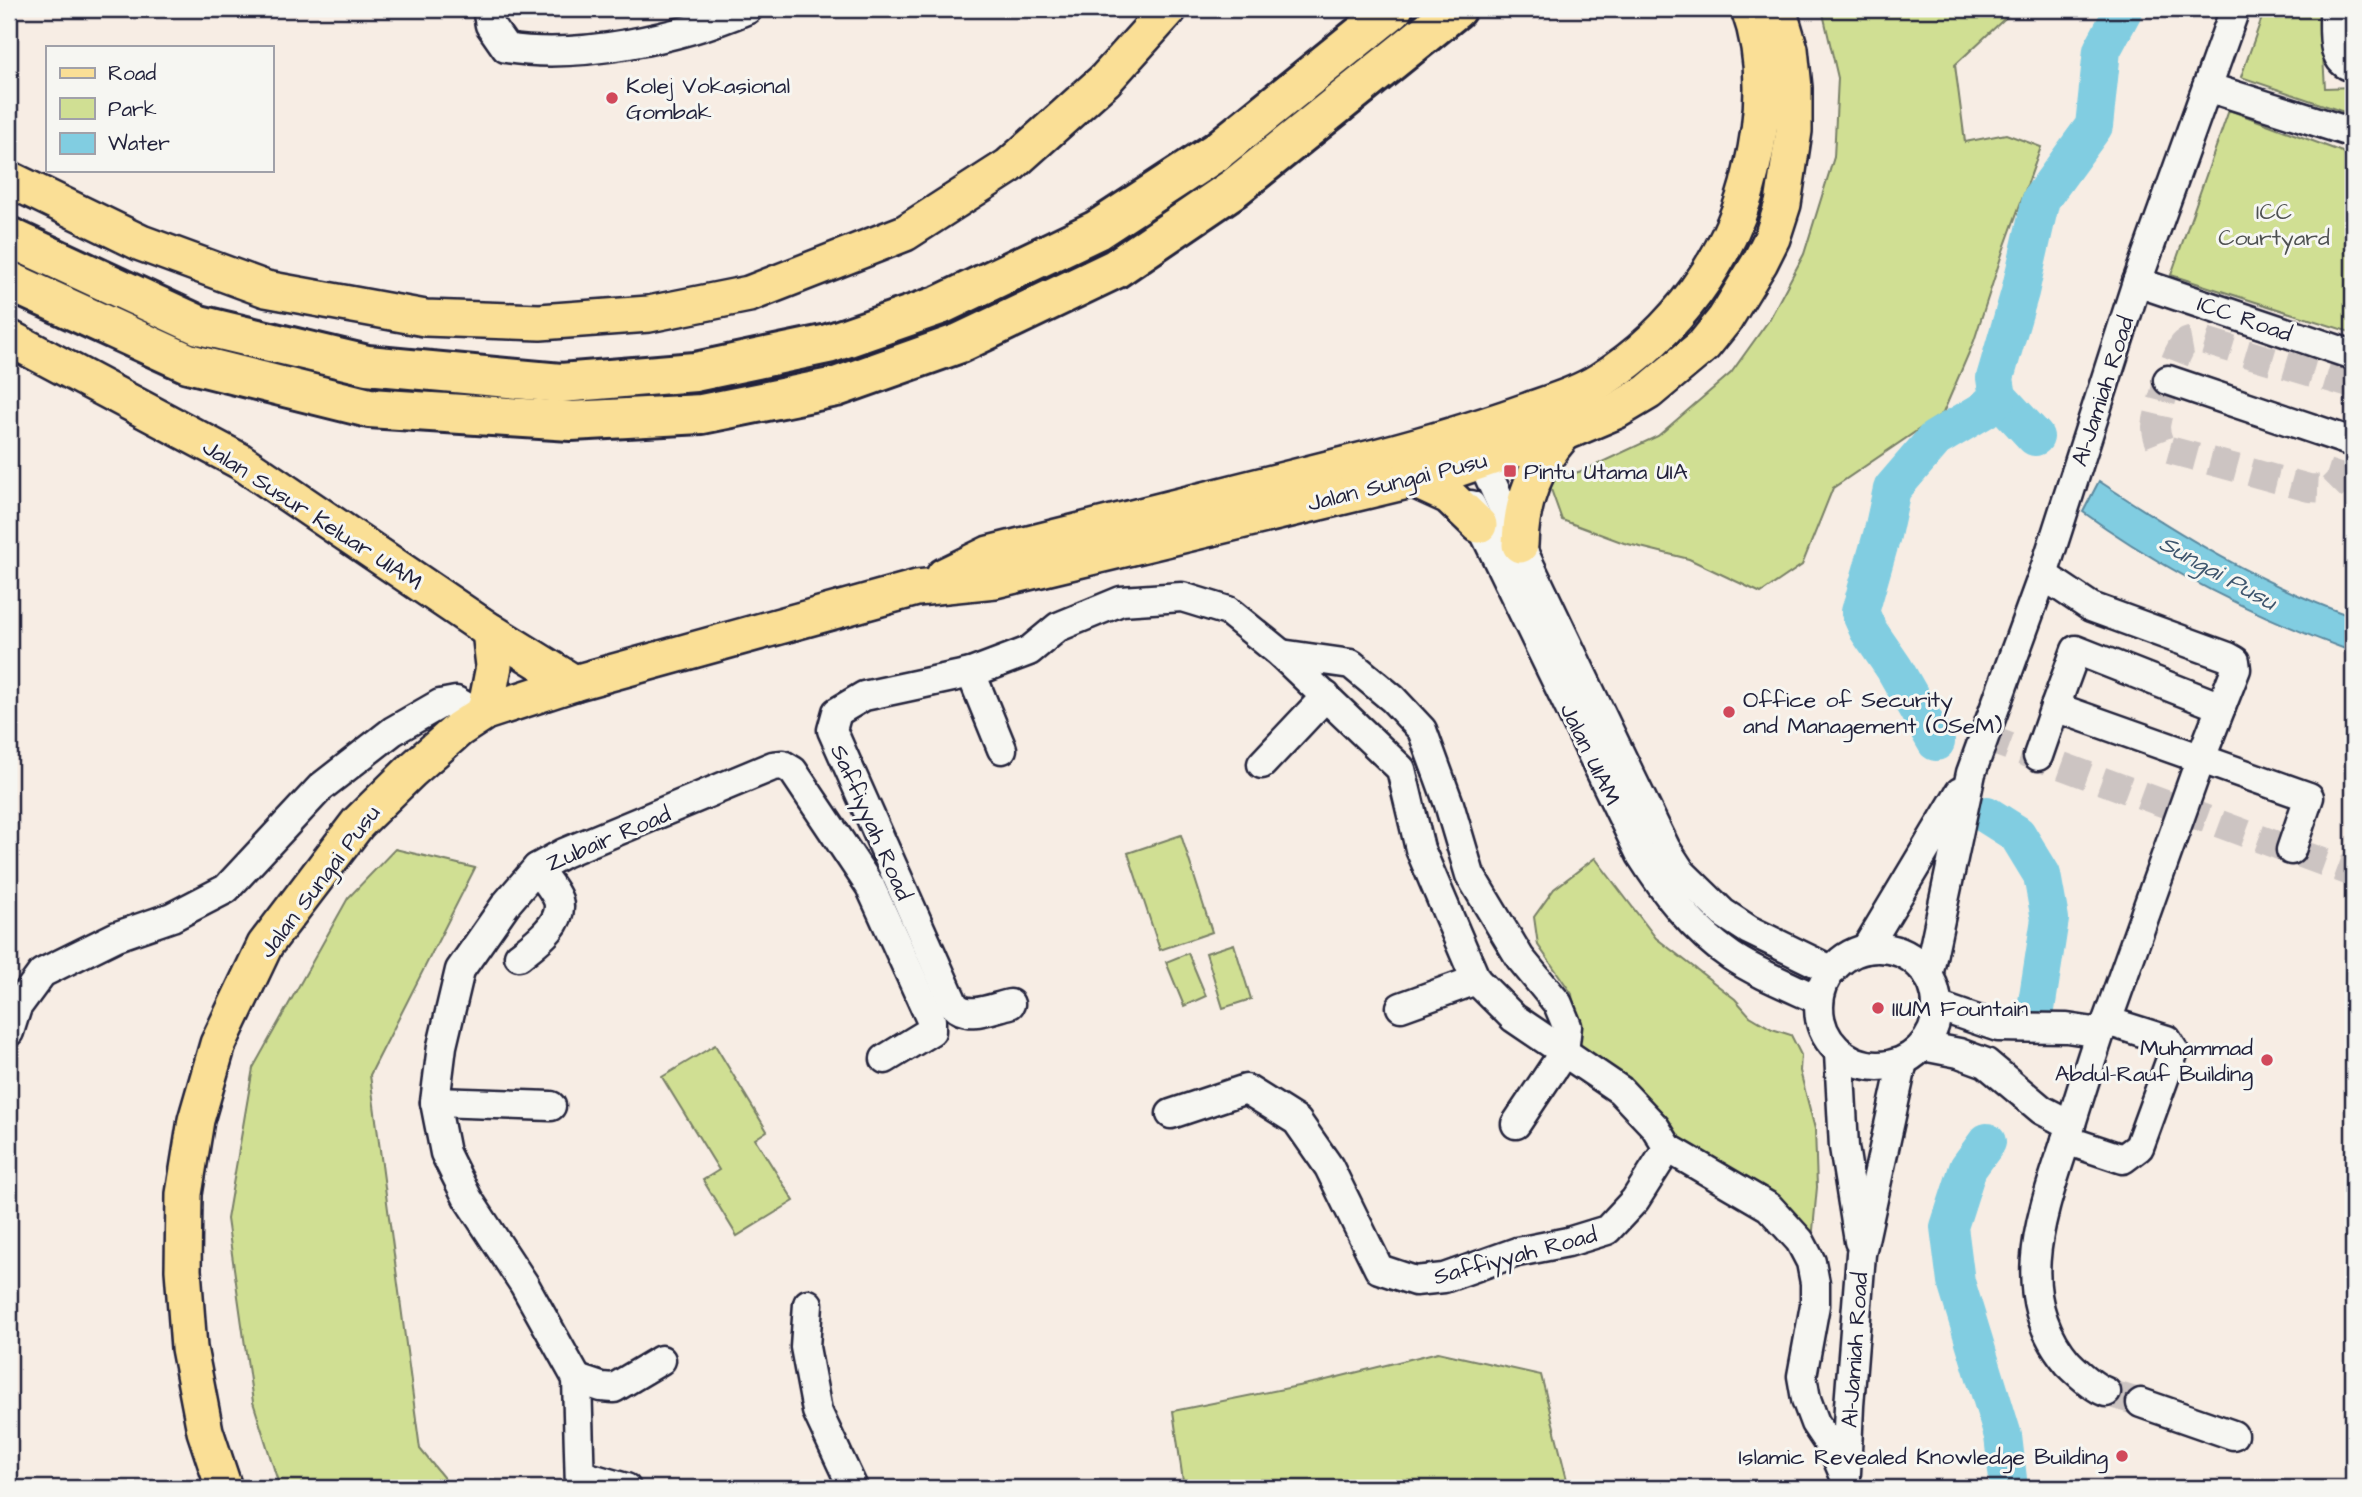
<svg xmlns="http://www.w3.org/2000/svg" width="2362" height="1497" viewBox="0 0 2362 1497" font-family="'Architects Daughter',sans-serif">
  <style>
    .green { fill: #d0df93; stroke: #798067; stroke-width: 2 }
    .water { fill: #81cde1; stroke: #5b899f; stroke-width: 2 }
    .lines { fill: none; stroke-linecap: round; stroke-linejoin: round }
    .river { stroke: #81cde1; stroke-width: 38 }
    .minor-tunnel { stroke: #ccc4c2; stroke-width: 28; stroke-dasharray: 28 14; stroke-linecap: butt }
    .minor-casing { stroke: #22223b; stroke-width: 33 }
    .major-casing { stroke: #22223b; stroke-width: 40 }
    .highway-casing { stroke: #22223b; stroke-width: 44 }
    .minor { stroke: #f6f6f2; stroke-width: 28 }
    .major { stroke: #fadf96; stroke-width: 35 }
    .highway { stroke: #fadf96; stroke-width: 38 }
    .poi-dot { fill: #d1495b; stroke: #f6f6f2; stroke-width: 2.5 }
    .labels { text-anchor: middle; stroke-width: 6; stroke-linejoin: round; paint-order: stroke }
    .poi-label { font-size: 23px; fill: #22223b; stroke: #f6f6f2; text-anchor: start }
    .park-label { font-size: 23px; fill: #4e5151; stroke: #f6f6f2 }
    .street-label { font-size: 23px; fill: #22223b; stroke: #f6f6f2 }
    .water-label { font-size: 24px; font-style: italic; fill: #3e556d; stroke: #f6f6f2 }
  </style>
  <rect width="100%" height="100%" fill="#f7ede4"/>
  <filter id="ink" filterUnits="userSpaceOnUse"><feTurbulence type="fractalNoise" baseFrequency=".0143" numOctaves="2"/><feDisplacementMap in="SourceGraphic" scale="14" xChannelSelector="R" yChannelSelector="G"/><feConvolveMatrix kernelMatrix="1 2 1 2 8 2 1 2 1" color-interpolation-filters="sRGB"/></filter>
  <g filter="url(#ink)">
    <g class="green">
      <path d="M1822,9h193l-60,56 10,77 41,-8 35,13 -38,104 -29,90 -31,72 -110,75 -31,77 -41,28 -72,-34 -65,-16 -62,-23 -14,-39 37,-11 73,-34 73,-63 38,-53 35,-66 30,-97 4,-79z"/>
      <path d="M2265,9h55l5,79 28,-1v28l-112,-38z"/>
      <path d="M2229,110l124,46v177l-182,-58z"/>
      <path d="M1181,835l31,97 -52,18 -32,-97z"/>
      <path d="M395,849l80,19 -105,207 50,374 32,39h-172l-27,-86 -26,-183 26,-151 95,-170z"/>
      <path d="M1595,858l61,80 79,61 15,17 22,13 19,6 10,20 -1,16 15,58 2,58 -5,54 -137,-99 -98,-92 -5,-56 -34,-49 -4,-28 20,-28z"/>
      <path d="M1234,944l17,55 -28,9 -17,-55z"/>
      <path d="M1188,953l18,43 -22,10 -18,-44z"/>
      <path d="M715,1045l52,86 -12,8 39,62 -57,35 -34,-56 16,-10 -57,-93z"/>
      <path d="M1438,1352l103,23 28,113h-385l-11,-77 145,-29z"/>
    </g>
    <path class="water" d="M2099,481c83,55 159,102 254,136v35c-96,-35 -187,-80 -270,-140z"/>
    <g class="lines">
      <g class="river">
        <path d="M1998,397l37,40"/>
        <path d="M1936,742l-42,-74 -26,-38 -8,-18 22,-77 10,-46 43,-50 49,-29 14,-13 -3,-19 25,-86 21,-93 53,-73 8,-76 22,-41"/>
        <path d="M1987,815l30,19 25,41 8,44 -14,90"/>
        <path d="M1987,1142l-19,26 -19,59 7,55 47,154 6,52"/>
      </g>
      <g class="minor-tunnel">
        <path d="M2353,385l-148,-44c-8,-1 -15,-2 -21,3 -9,7 -27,70 -28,83 0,8 3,14 6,21l147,40 22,1 8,-8 14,-44"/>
        <path d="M1983,737l370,136"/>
        <path d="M2106,1392l35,11"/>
      </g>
      <g class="minor-casing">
        <g id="minor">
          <path d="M487,9l3,16 16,23c73,12 174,-10 242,-39"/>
          <path d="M2334,9c1,19 -5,53 19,58"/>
          <path d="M2207,87l146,46"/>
          <path d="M2137,282l216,73"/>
          <path d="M2168,380l184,62"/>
          <path d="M1473,441l47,104 111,232 35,72 15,23 42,41 26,17 82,40"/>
          <path d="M1471,505l170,350c24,38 52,75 90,101 25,17 60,31 88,44"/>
          <path d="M2043,575l48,32 137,50 7,4 1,8 -35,89 -94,263 -7,12c-12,36 -23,71 -34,107 -24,74 -56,155 2,223 10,10 25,24 38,29"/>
          <path d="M1281,654l70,10 42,35 29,31 27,74 21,71 50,83 38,46 9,22 -3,26 -48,72"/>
          <path d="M971,673l31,76"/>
          <path d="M2221,707l-145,-57 -21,57 254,90 -18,53"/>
          <path d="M2038,756l17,-49"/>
          <path d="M1262,764l64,-68"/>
          <circle cx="1878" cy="1007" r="59"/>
          <path d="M1866,949l94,-157"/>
          <path d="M519,956c15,-12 46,-33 39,-56 -4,-11 -15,-23 -21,-32"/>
          <path d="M1928,976l43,-203 72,-198 94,-293 98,-273"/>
          <path d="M1010,1004c-18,4 -42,16 -56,1l-122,-275 5,-18 27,-16 107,-23 58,-22 29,-24 63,-26 61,-4 46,14 53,43 120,115 19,80 56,131 38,38 106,72 35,37 13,21 101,59 31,34 11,21 4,21v22l-13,71 4,23 9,24 20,30 11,26"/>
          <path d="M1937,1006l61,21 69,1 33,5"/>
          <path d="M1401,1007l75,-27"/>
          <path d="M9,1032l8,-25 25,-34 75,-37 55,-19 54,-28 95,-102 72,-56 47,-27 16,-3 24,14"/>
          <path d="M1923,1046l36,7 27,10 56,47 29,15"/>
          <path d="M1839,1053l5,94 15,94"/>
          <path d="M435,1102l116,4"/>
          <path d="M1171,1114l75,-25 51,32 32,46 50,102 36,12 29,-3 73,-26 51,-10 39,-12 28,-30 33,-52"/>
          <path d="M2066,1140l57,19 16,-12 35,-96 -7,-11 -60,-19"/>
          <path d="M808,1304l-3,43 12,64 36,77"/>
          <path d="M577,1379l24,8 13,1 47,-28"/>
          <path d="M2141,1403l92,32"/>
          <path d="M1846,1473l3,-67 12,-152 42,-193"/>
          <path d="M581,1475l45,13"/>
          <path d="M580,1488l-3,-109 -53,-95 -56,-85 -23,-46 -10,-51 7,-56 18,-76 46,-66 31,-36 27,-15 209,-87 10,-1 10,6 77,115 61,134v11l-46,28"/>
        </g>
      </g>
      <g class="major-casing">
        <g id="major">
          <path d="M9,179l132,64 125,46 159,29 115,4 109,-8 100,-20 156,-61 104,-67 96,-86 64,-71"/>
          <path d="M9,338l231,123 250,170 84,52"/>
          <path d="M1412,479l37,17 30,29"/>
          <path d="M1520,545c1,-45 15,-79 44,-112"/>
          <path d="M944,576l45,-22c120,-30 239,-60 359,-90 61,-15 120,-32 179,-53 25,-9 52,-17 74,-31 73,-46 131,-123 150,-208 13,-53 17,-111 -2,-163"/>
          <path d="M485,712l9,-46 -4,-35"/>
          <path d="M224,1488l-19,-57 -16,-83 -6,-78 1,-76 12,-74 22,-76 47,-99 93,-122 53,-52 48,-42 26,-17 89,-29 343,-95 78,-8 462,-111 107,-36 52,-22 32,-19 56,-47 21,-26 35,-57 12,-24 11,-34 11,-73v-43l-4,-39 -12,-40"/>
        </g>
      </g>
      <g class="highway-casing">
        <g id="highway">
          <path d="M9,237l190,88 168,40 194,18 134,-11 133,-28 112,-39 157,-75 119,-78 177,-143"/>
          <path d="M9,281l179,82 181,45 202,13 131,-7 134,-27 124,-44 155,-74 119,-81 222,-179"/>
        </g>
      </g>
      <use href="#minor" class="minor"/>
      <use href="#major" class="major"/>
      <use href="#highway" class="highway"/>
    </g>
  </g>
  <g class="poi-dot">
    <circle cx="612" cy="98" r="7"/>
    <rect x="1503" y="464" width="14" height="14" rx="3.5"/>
    <circle cx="1729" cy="712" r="7"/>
    <circle cx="1878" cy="1008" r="7"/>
    <circle cx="2267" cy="1060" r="7"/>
    <circle cx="2122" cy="1456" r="7"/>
  </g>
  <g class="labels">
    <g class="poi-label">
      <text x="626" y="93">Kolej Vokasional<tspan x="626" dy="26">Gombak</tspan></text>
      <text x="1524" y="479">Pintu Utama UIA</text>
      <text x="1743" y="707">Office of Security<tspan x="1743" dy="26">and Management (OSeM)</tspan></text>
      <text x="1892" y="1016">IIUM Fountain</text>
      <text x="2253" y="1055" text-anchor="end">Muhammad<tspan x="2253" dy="26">Abdul-Rauf Building</tspan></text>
      <text x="2108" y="1464" text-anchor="end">Islamic Revealed Knowledge Building</text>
    </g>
    <g class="park-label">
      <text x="2274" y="219">ICC<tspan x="2274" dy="26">Courtyard</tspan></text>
    </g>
    <g class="street-label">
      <text transform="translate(2245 318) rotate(19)" y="8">ICC Road</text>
      <text transform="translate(2102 391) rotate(-72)" y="8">Al-Jamiah Road</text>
      <text transform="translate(1397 481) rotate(-14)" y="8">Jalan Sungai Pusu</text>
      <text transform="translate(313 514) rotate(33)" y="8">Jalan Susur Keluar UIAM</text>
      <text transform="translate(1591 754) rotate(64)" y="8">Jalan UIAM</text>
      <text transform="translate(872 822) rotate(66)" y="8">Saffiyyah Road</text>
      <text transform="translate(608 838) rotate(-23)" y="8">Zubair Road</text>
      <text transform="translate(319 881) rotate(-53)" y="8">Jalan Sungai Pusu</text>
      <text transform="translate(1515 1255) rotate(-15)" y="8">Saffiyyah Road</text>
      <text transform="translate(1854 1350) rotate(-86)" y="8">Al-Jamiah Road</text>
    </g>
    <g class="water-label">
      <text transform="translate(2218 572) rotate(29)" y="8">Sungai Pusu</text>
    </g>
  </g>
  <rect width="2362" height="1497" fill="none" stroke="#f6f6f2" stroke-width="35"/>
  <rect x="18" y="18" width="2327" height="1462" fill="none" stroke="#22223b" stroke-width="2.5" filter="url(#ink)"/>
  <rect x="46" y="46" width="228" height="126" fill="#f6f6f2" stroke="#a1a1a9" stroke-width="2"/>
  <rect x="60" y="68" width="35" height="10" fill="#fadf96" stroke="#a1a1a9" stroke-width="2"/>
  <text x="108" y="80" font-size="21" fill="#22223b">Road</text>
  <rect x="60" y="98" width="35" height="21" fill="#d0df93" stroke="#a1a1a9" stroke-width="2"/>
  <text x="108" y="116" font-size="21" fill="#22223b">Park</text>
  <rect x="60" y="133" width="35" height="21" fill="#81cde1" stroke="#a1a1a9" stroke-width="2"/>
  <text x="108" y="150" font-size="21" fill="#22223b">Water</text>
</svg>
